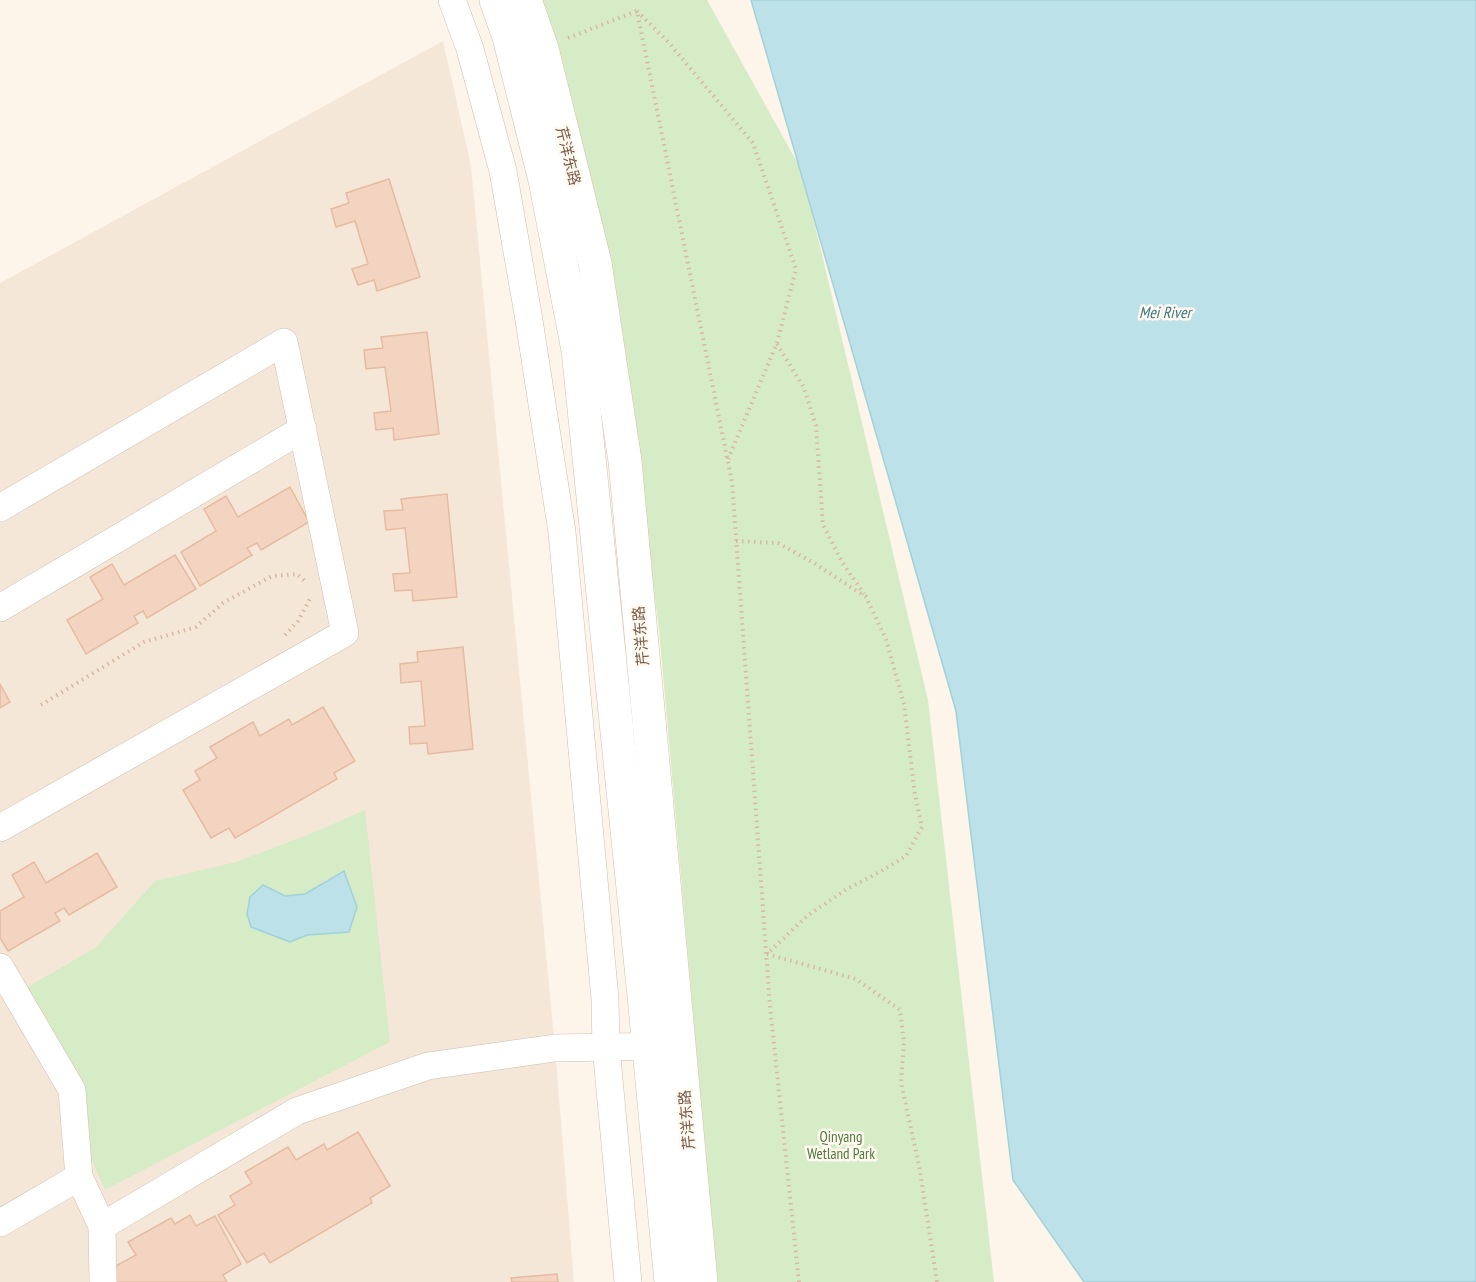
<svg xmlns="http://www.w3.org/2000/svg" width="1476" height="1282" viewBox="0 0 1476 1282" font-family="'PT Sans Narrow','Noto Sans SC',sans-serif">
  <style>
    .residential { fill: #f5e7d7 }
    .green { fill: #d6ecc7 }
    .water { fill: #bce1e8; stroke: #a2d1da; stroke-width: 1.5 }
    .building { fill: #f3d4c0; stroke: #e6bba0; stroke-width: 1.5 }
    .lines { fill: none; stroke-linecap: round; stroke-linejoin: round }
    .minor-casing { stroke: #d0bdae; stroke-width: 28 }
    .secondary-casing { stroke: #d6bfae; stroke-width: 34 }
    .path { stroke: #d9b7a2; stroke-width: 4; stroke-dasharray: 1.5 4.5; stroke-linecap: butt }
    .minor { stroke: #fff; stroke-width: 27 }
    .secondary { stroke: #fff; stroke-width: 33 }
    .labels { text-anchor: middle; stroke-width: 5; stroke-linejoin: round; paint-order: stroke }
    .street-label { font-size: 15px; fill: #795c4b; stroke: #fff9f0 }
    .park-label { font-size: 15px; fill: #517940; stroke: #fff9f0 }
    .water-label { font-size: 16px; font-style: italic; fill: #417a85; stroke: #fff9f0 }
  </style>
  <rect width="100%" height="100%" fill="#fdf5e9"/>
  <path class="residential" d="M443,41l28,125 84,882 19,234h-574v-999z"/>
  <g class="green">
    <path d="M516,0h191l95,171 126,529 66,582h-277l-58,-653 -50,-358z"/>
    <path d="M365,810l25,232 -285,148 -88,-197 78,-45 60,-67 81,-19 76,-29z"/>
  </g>
  <g class="water">
    <path d="M751,0h725v1282h-392l-71,-102 -57,-469z"/>
    <path d="M344,871l13,36 -8,25 -42,3 -17,7 -39,-15 -4,-13 3,-17 13,-12 22,11 20,-2z"/>
  </g>
  <g class="building">
    <path d="M389,179l31,98 -43,14 -3,-11 -16,5 -6,-16 16,-5 -13,-43 -19,6 -5,-18 18,-6 -3,-10z"/>
    <path d="M427,332l12,102 -45,6 -1,-12 -17,2 -2,-17 17,-2 -6,-44 -19,2 -2,-19 19,-2 -2,-11z"/>
    <path d="M290,487l19,35 -48,28 -4,-7 -10,5 5,7 -52,31 -19,-34 35,-21 -12,-22 22,-13 12,21z"/>
    <path d="M447,494l10,103 -44,4 -1,-11 -17,1 -2,-17 17,-1 -5,-45 -19,2 -2,-19 19,-1 -2,-11z"/>
    <path d="M175,555l21,34 -49,29 -4,-7 -9,5 4,7 -52,31 -19,-34 36,-21 -13,-22 22,-13 12,21z"/>
    <path d="M463,647l10,102 -45,5 -1,-11 -17,1 -1,-17 16,-1 -4,-45 -20,2 -1,-19 18,-2 -1,-10z"/>
    <path d="M0,684l10,18 -10,6z"/>
    <path d="M323,707l32,54 -21,12 3,6 -102,59 -6,-10 -18,10 -28,-48 17,-10 -5,-9 22,-13 -7,-11 43,-25 7,14 29,-17 3,6z"/>
    <path d="M97,853l20,34 -48,28 -5,-7 -9,5 5,8 -52,30 -8,-13v-27l24,-14 -12,-22 22,-13 12,21z"/>
    <path d="M358,1132l32,54 -20,12 2,5 -102,60 -6,-10 -17,10 -29,-48 17,-10 -5,-9 22,-13 -7,-11 43,-25 8,13 28,-16 3,6z"/>
    <path d="M190,1215l6,11 19,-10 26,48 -18,11 4,7h-120l-2,-10 31,-17 -8,-13 43,-24 4,6z"/>
    <path d="M557,1274l1,8h-46l-1,-4z"/>
  </g>
  <g class="lines">
    <g class="minor-casing">
      <g id="minor">
        <path d="M452,0l18,49 33,122 25,143 34,218 43,467 1,48 22,235"/>
        <path d="M0,508l284,-166 61,291 -345,195"/>
        <path d="M0,608l303,-179"/>
        <path d="M0,967l72,123 7,87 23,49 1,56"/>
        <path d="M0,1223l79,-46"/>
        <path d="M102,1226l195,-115 131,-45 127,-18 115,-2"/>
      </g>
    </g>
    <g class="secondary-casing">
      <g id="secondary">
        <path d="M496,0l13,37 36,143 33,170 66,646 27,286"/>
        <path d="M525,0l17,49 53,214 30,198 76,821"/>
      </g>
    </g>
    <g class="path">
      <path d="M637,11l32,32 84,100 43,126 -19,74 -49,116"/>
      <path d="M568,38l69,-27 95,471 38,524 29,276"/>
      <path d="M777,344l27,44 12,38 7,99 19,37 22,32"/>
      <path d="M736,541l42,2 36,20 52,34 20,42 18,65 11,91 7,32 -16,29 -23,14 -36,19 -40,27 -40,38 89,25 44,31 4,32 -3,41 18,82 18,117"/>
      <path d="M285,635l13,-14 13,-24"/>
      <path d="M41,705l103,-63 52,-15 27,-24 49,-27 25,-2 9,8"/>
    </g>
    <use href="#minor" class="minor"/>
    <use href="#secondary" class="secondary"/>
  </g>
  <g class="labels">
    <g class="street-label">
      <text transform="translate(568 156) rotate(76)" y="5">芹洋东路</text>
      <text transform="translate(641 636) rotate(-95)" y="5">芹洋东路</text>
      <text transform="translate(687 1120) rotate(-95)" y="5">芹洋东路</text>
    </g>
    <g class="park-label">
      <text x="841" y="1142">Qinyang<tspan x="841" dy="17">Wetland Park</tspan></text>
    </g>
    <g class="water-label">
      <text x="1165" y="318">Mei River</text>
    </g>
  </g>
</svg>
